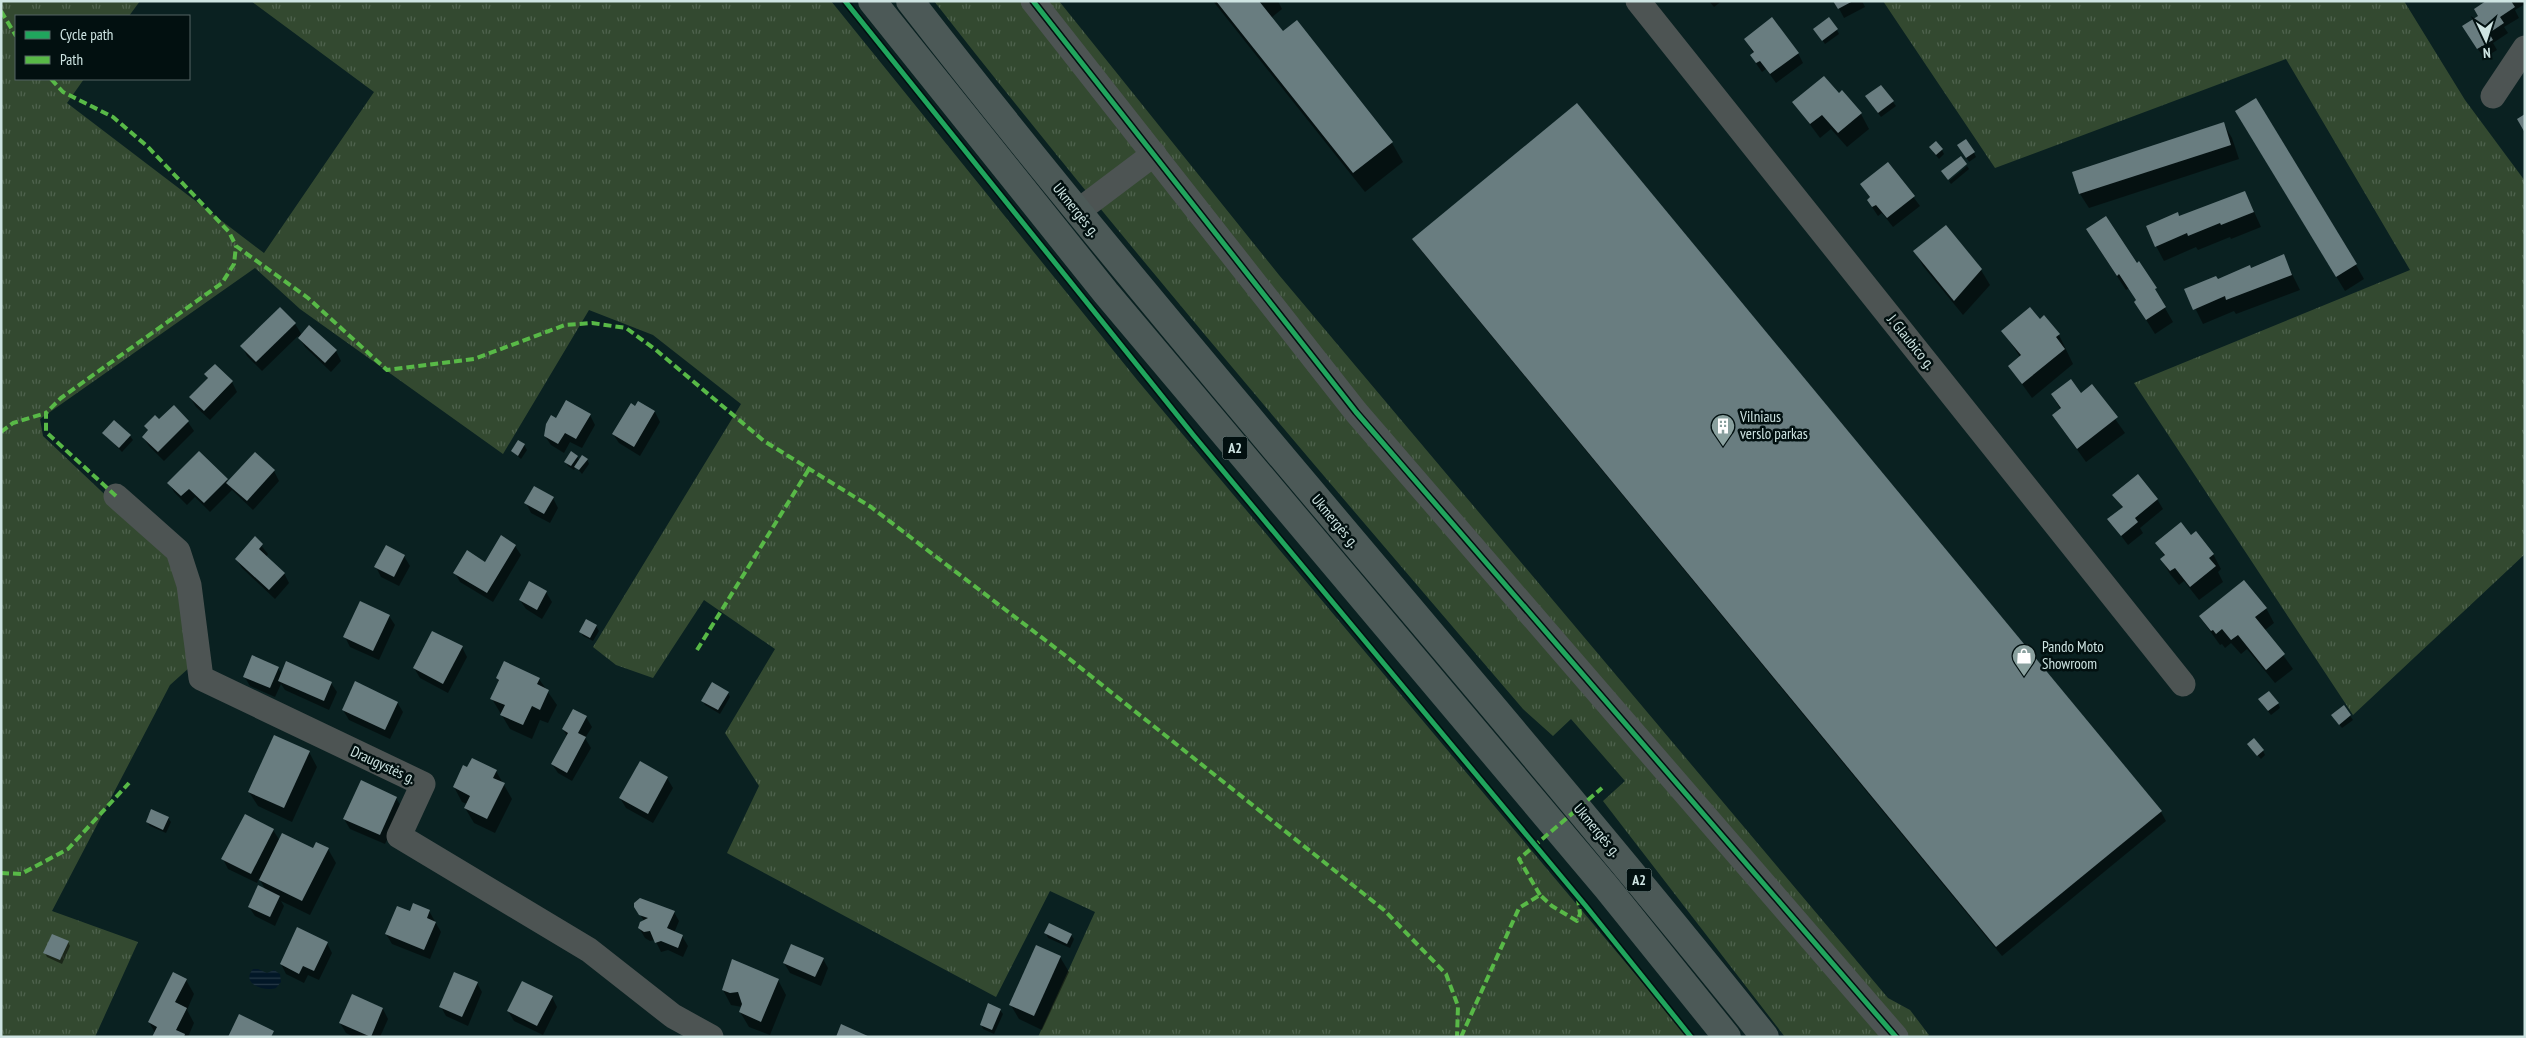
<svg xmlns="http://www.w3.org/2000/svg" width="2526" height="1038" viewBox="0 0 2526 1038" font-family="'PT Sans Narrow',sans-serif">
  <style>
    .grass { fill: url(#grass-tufts) }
    .water { fill: url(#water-rules) }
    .shadow { fill: #0007 }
    .building { fill: #697d80 }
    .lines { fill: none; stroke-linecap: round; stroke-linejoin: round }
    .minor { stroke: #4d5453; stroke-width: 25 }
    .highway { stroke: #4c5957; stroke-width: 28 }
    .quiet { stroke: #58b947; stroke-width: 4; stroke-dasharray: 8 4; stroke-linecap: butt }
    .cycleway-casing { stroke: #021010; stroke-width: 8 }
    .cycleway { stroke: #20a55d; stroke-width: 5 }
    .labels { text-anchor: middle; stroke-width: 5; stroke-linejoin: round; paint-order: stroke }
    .shield { fill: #021010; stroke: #91a4a3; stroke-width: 1 }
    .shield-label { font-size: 14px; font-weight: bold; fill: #cee4e2 }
    .street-label { font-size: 15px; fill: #cee4e2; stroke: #021010 }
    .poi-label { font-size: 15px; fill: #cee4e2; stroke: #021010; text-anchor: start }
  </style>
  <defs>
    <pattern id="grass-tufts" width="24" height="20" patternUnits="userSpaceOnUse" patternTransform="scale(1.25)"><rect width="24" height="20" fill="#334930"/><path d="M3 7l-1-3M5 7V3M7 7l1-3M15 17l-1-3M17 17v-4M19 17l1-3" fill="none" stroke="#4f634e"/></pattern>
    <pattern id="water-rules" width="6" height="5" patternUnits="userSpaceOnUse" patternTransform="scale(1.25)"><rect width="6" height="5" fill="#021727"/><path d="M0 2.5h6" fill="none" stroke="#263946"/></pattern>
  </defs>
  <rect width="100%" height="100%" fill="#0a2121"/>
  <g class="grass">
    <path d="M1,1h139l-11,15h-113v63h68l-17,24 197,150 110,-161 -123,-91h580l307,380 550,656h-650l57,-125 -45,-21 -54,106 -269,-144 32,-67 -34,-53 50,-84 -71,-49 -51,78 -37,-13 -23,-18 148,-243 -88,-69 -64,-25 -86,144 -203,-145 -45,-41 -215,151 3,17 131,124 16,107 -20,18 -118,226 86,31 -43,95h-94z"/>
    <path d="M934,1h125l220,274 609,723 22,12 19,25 -3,2h-141l-182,-236 22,-20 -54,-62 -18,17 -30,-27c-200,-234 -400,-466 -589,-708z"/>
    <path d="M1883,1h521l61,99 60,81v373l-172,161 -219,-332 276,-113 -124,-211 -291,109z"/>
  </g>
  <path class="water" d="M258,969l9,4 7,-3 6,4 1,8 -5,6c-11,4 -36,-4 -23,-19z"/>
  <g class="shadow">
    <path d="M1213,1h65l4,8 -11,9 11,15 110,110 11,19 -38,30z"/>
    <path d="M1709,1h13l-8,6z"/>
    <path d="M1835,1h27l3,6 -21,11z"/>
    <path d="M2488,1h37v3l-10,6 4,8 -15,9 4,6 -15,10 4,7 -13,8 -15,-22z"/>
    <path d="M1837,30l2,4 -14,10 -8,-11z"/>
    <path d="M1745,39l53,14 5,10 -27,20 -10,-14 -4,3 -5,-7 -5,-10 2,-1z"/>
    <path d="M1881,86l15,20 -15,11 -12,-16z"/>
    <path d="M1839,95l22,19 8,15 -22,18 -16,-18 -11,9 -26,-35z"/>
    <path d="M1577,104l584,708 5,9 -164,135 -583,-708 -6,-9z"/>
    <path d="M2223,123l9,15 7,21 -150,49 -9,-14 -7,-21z"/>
    <path d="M2245,126l111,139 8,14 -19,12z"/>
    <path d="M1961,149l13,4 2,4 -7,5z"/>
    <path d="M1942,150l2,4 -5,5 -6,-7z"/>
    <path d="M1888,163l32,43 -27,21 -11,-14 -4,3 -10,-15 3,-2 -10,-15z"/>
    <path d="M1967,166l2,3 -18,15 -2,-3z"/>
    <path d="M2245,192l16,35 -30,12 -1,-2 -32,13 -2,-3 -32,14 -8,-15 23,-29z"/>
    <path d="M1946,227l35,43 9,15 -27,30 -40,-49 -8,-15z"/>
    <path d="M2096,244l40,20 3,-1 34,59 -18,12 -20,-32 2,-1 -8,-13 -3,2z"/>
    <path d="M2283,256l17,34 -64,24 -2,-3 -31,13 -17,-34 65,-21z"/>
    <path d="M2040,320l19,15 14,29 -41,34 -23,-32 11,-9 -17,-26z"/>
    <path d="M295,324l7,11 34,16 5,10 -10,11 -26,-25 -7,-11 -36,35 -15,-15 -5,-10z"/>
    <path d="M206,374l26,8 5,10 -27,28 -14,-13 -6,-10 18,-18z"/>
    <path d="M2092,386l33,47 -39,29 -33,-46 8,-6 -9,-15h29z"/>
    <path d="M639,403l16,9 5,10 -20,34 -21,-13 -6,-9z"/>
    <path d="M590,415l5,10 -13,23 -12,-6 -6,11 -13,-8 -6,-9 11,-16z"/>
    <path d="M159,421l29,1 6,9 -30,30 -15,-15 -6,-9 6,-5 -3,-6z"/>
    <path d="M104,433l26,3 3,4 -11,12z"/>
    <path d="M524,445l3,5 -6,9 -9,-8z"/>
    <path d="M577,457l3,4 7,-2 2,5 -7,10 -6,-7 -2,3 -6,-4 -2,-4z"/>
    <path d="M274,471l5,10 -26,29 -21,-20 -22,22 -15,-15 -8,8 -13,-13 -5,-9 58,-3 1,3z"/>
    <path d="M2114,495l43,4 6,10 -23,19 3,5 -15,12 -19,-25 14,-12z"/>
    <path d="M553,498l5,10 -8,15 -19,-10 -5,-10z"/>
    <path d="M2191,537l22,17 8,15 -3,3 5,10 -24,18 -15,-19 -5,4 -9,-11 -8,-14 3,-3 -8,-14z"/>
    <path d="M255,538l13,16 -2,3 18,16 5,10 -14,16 -33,-31 -6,-9z"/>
    <path d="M515,546l6,9 -28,47 -33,-20 -5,-9 31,-10z"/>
    <path d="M404,556l6,10 -11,20 -18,-9 -5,-10z"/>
    <path d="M546,592l6,10 -10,17 -16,-10 -6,-9z"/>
    <path d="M2266,608l8,15 -9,7 28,39 -18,14 -28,-34 -6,5 -10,-11 -6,5 -3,-4 -2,1 -20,-28z"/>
    <path d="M389,616l6,9 -16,35 -29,-13 -5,-10z"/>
    <path d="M596,626l3,5 -6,10 -10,-5 -2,-4z"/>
    <path d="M462,647l5,10 -19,36 -28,-15 -6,-10z"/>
    <path d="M278,668l4,6 49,9 6,9 -8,18 -44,-20 -4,-6 -6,13 -25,-11 -6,-10z"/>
    <path d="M497,678l42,1 18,26 -9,18 -8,-3 -8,19 -22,-10 -18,-30 7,-17z"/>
    <path d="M728,693l2,4 -10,17 -15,-9 -2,-4z"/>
    <path d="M397,702l6,10 -13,27 -41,-19 -6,-10z"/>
    <path d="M2278,703l2,5 -9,7 -9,-11z"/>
    <path d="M2344,707l9,13 -11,8 -7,-9z"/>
    <path d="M586,717l6,10 -7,11 6,10 -19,33 -14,-8 -6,-9 15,-28 -4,-7z"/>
    <path d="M2251,748l12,3 2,4 -4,4z"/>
    <path d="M309,752l8,15 -25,55 -34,-16 -9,-14z"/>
    <path d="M640,763l27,15 6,10 -20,35 -27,-15 -6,-10z"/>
    <path d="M468,768l28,3 16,28 -17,34 -21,-10 -9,-15 2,-4 -5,-2 -8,-15z"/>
    <path d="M396,798l6,10 -17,36 -35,-15 -6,-10z"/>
    <path d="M168,818l3,4 -5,11 -16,-7 -3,-4z"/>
    <path d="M273,830l7,11 33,9 15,-1 8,14 -26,52 -29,-14 3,5 -9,20 -20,-10 -6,-9 17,-16 -7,-13 -2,5 -29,-14 -5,-10z"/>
    <path d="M429,911l12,21 -11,27 -38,-15 -6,-10 25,-22z"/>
    <path d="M638,911l36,1 5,9 -5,12 8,3 6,10 -5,11 -15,-7 -7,2 -6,-12 -5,1 -5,-3 -6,-10 5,-7z"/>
    <path d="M1046,933l25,2 3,4 -4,9 -22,-10z"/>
    <path d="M68,942l2,4 -8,18 -15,-7 -2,-4z"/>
    <path d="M327,943l5,10 -13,27 -11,-5 -4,8 -18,-9 -5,-10z"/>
    <path d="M1060,957l9,15 -27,58 -23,-11 -9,-15z"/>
    <path d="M823,959l5,9 -7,18 -31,-13 -6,-10z"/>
    <path d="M186,980l8,14 -7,16 7,13 -6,14h-35l2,-4 -6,-11z"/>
    <path d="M778,980l8,15 -16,40 -21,-8 -9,-15 2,-5 -11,-2 -8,-15z"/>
    <path d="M477,983l5,9 -14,34 -22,-10 -5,-9z"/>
    <path d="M352,996l31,13 5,10 -8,18h-26l-8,-4 -6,-10z"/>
    <path d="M552,997l5,10 -14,28 -29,-14 -6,-10z"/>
    <path d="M1000,1010l3,4 -9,20 -11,-5 -2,-5z"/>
  </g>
  <g class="building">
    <path d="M1216,1h43l24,30 14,-11 96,122 -40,31z"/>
    <path d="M1833,1h20l-15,8z"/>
    <path d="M2486,1h25l4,6 -15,10 4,6 -15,10 4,7 -16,9 -15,-23 16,-10 -4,-7z"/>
    <path d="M1772,17l27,36 -29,21 -10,-13 -4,2 -6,-8 4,-3 -10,-13z"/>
    <path d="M1829,17l9,12 -16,12 -9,-12z"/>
    <path d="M1824,76l15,17 3,-3 20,23 -24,20 -16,-18 -12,9 -18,-22z"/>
    <path d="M1881,85l13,16 -16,12 -13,-17z"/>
    <path d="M2256,98l101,166 -21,13 -101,-166z"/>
    <path d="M1577,103l585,708 -166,136 -584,-708z"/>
    <path d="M2525,114v19l-8,-14z"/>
    <path d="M2224,122l7,23 -152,49 -7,-22z"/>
    <path d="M1966,139l9,13 -9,6 -9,-13z"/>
    <path d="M1936,141l7,8 -7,6 -7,-8z"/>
    <path d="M1961,156l6,8 -19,16 -7,-9z"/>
    <path d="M1888,162l27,34 -28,22 -11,-13 -4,2 -5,-7 3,-3 -10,-13z"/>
    <path d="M2245,191l9,21 -33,13 -1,-2 -32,13 -1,-3 -32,14 -9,-21 32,-14 1,4z"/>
    <path d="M2106,216l31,47 2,-2 18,27 -2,1 11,18 -20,13 -12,-18 2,-2 -17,-26 -2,2 -31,-47z"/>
    <path d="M1946,225l36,44 -28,32 -41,-50z"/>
    <path d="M2284,254l8,21 -66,25 -1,-4 -32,14 -9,-21 32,-13 2,3 32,-14 1,3z"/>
    <path d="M280,307l16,16 -40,39 -16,-16z"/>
    <path d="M2030,307l10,12 4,-4 16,19 -4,3 9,12 -43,35 -14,-18 13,-11 -20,-24z"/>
    <path d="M309,325l28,25 -12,13 -27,-25z"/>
    <path d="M215,364l18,17 -29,30 -15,-14 19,-19 -4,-4z"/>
    <path d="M2071,379l10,14 11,-9 26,33 -41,32 -25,-34 9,-7 -10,-14z"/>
    <path d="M566,400l25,14 -15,25 -11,-6 -7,11 -14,-8 2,-12 5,-9 5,3z"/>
    <path d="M638,401l17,10 -21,36 -22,-13 19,-31 4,3z"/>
    <path d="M174,405l15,16 -31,31 -16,-15 6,-7 -4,-4 11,-11 4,4z"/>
    <path d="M114,420l17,15 -12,13 -17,-15z"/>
    <path d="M518,440l7,4 -7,12 -7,-5z"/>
    <path d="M199,451l29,28 -24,24 -15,-14 -8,7 -14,-13z"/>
    <path d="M571,451l7,5 -7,10 -7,-4z"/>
    <path d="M255,452l20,18 -28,31 -21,-18z"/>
    <path d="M582,455l6,4 -9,11 -5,-3z"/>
    <path d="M2138,474l20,25 -23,19 3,4 -17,14 -14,-17 16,-12 -11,-12z"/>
    <path d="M534,486l20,11 -10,17 -20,-11z"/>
    <path d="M2181,522l10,13 5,-4 18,23 -5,4 7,8 -26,21 -15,-19 -5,3 -10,-12 5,-4 -10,-12z"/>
    <path d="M501,535l15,10 -29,48 -34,-20 14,-23 18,12z"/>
    <path d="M255,536l8,8 -4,5 26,24 -16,17 -34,-31z"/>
    <path d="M386,545l19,10 -11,22 -20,-10z"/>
    <path d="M2244,580l23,28 -12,9 30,37 -19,16 -28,-35 -7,5 -9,-11 -6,5 -3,-4 -2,1 -12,-15z"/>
    <path d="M529,581l18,10 -10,19 -18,-10z"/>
    <path d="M360,601l30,14 -17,36 -30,-14z"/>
    <path d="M586,619l11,6 -7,13 -11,-6z"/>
    <path d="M432,631l31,15 -20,38 -30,-16z"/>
    <path d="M252,655l27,12 -9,21 -27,-11z"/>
    <path d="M286,661l46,21 -8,19 -46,-20z"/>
    <path d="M504,661l36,17 -3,6 12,6 -9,20 -8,-4 -9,19 -23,-10 5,-10 -15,-6 9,-19 -3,-2z"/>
    <path d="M355,681l43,21 -13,28 -43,-20z"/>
    <path d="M712,682l17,10 -11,18 -17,-9z"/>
    <path d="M2269,691l10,12 -11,8 -10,-12z"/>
    <path d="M2344,705l7,10 -12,10 -8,-10z"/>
    <path d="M573,709l14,7 -9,17 8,4 -19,36 -16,-9 17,-31 -6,-4z"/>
    <path d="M274,735l36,16 -26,57 -36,-16z"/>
    <path d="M2254,738l10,12 -7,6 -10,-12z"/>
    <path d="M472,758l25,12 -4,8 12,5 -18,36 -23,-11 6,-12 -17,-9 10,-22 4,2z"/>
    <path d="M640,761l28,16 -20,37 -29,-16z"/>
    <path d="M361,780l36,17 -17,38 -37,-16z"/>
    <path d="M151,809l18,8 -6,13 -17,-8z"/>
    <path d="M245,814l29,15 -23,45 -30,-15z"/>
    <path d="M282,833l31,15 3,-6 13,6 -27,53 -43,-21z"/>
    <path d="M258,885l22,11 -10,21 -22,-10z"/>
    <path d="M640,898l35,13 -8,17 16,7 -5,13 -17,-7 -6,2 -5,-12 -6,1 -6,-4 2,-6 8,-4 -9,-3 -5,-8v-4z"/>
    <path d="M413,903l17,7 -3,8 9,4 -12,28 -39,-16 12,-28 13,5z"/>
    <path d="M1049,923l23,11 -5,10 -23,-11z"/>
    <path d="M297,927l31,15 -14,29 -11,-5 -4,8 -19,-10z"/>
    <path d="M52,934l17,7 -9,19 -17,-7z"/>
    <path d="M791,944l33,14 -9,19 -32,-14z"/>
    <path d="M1036,945l25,11 -27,60 -25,-11z"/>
    <path d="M732,959l47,20 -18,43 -22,-10 3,-8 -4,-12 -8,1 -8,-3z"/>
    <path d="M173,972l14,7 -12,23 12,6 -11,22 9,4 -1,3h-32l5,-10 -9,-5z"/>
    <path d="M454,972l24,10 -16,35 -23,-10z"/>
    <path d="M522,981l31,15 -16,30 -30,-15z"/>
    <path d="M352,994l31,14 -12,29 -32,-14z"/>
    <path d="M988,1003l13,6 -9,21 -12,-5z"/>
    <path d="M239,1014l35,17 -3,6h-43z"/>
    <path d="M841,1024l29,13h-34z"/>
  </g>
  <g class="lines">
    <g class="minor">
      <path d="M1033,1l323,411 540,625"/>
      <path d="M1638,1l545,683"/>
      <path d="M2493,96l32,-48"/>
      <path d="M1077,212l77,-58"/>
      <path d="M116,496l62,55 11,34 12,93 222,106 -24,52 190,114 84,66 38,21"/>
    </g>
    <g class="highway">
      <path d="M872,1l234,292 501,595 120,149"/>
      <path d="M910,1c275,354 575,686 855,1036"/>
    </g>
    <g class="quiet">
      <path d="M1,11l15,25"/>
      <path d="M51,79l12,13 50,25 35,30 81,85 7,14 72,52 79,72 87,-11 91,-34 27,-2 34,5 30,22 108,91 107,66 191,146 322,257 62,64 12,32 -1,31"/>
      <path d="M1,432l12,-9 33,-10"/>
      <path d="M116,496l-70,-64v-19l15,-15 161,-115 12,-19 2,-18"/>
      <path d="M697,650l112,-181"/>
      <path d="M1,873l20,1 47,-25 61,-66"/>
      <path d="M1540,895l-21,-36 83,-71"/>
      <path d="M1461,1037l58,-129 21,-13 12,11 25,15 3,-7 -2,-15"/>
    </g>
    <g class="cycleway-casing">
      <g id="cycleway">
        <path d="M845,1l349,435 391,469 106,132"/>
        <path d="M1033,1l323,411 540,625"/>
      </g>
    </g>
    <use href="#cycleway" class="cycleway"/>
  </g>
  <defs>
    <g id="building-pin" transform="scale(1.25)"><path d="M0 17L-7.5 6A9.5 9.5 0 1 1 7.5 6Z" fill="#89a09e" stroke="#021010"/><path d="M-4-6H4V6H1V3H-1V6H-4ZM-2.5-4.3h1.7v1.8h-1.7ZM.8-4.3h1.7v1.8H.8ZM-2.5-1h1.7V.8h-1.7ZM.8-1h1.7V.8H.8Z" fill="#fff"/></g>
    <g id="shop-pin" transform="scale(1.25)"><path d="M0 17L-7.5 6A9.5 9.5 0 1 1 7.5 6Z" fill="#89a09e" stroke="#021010"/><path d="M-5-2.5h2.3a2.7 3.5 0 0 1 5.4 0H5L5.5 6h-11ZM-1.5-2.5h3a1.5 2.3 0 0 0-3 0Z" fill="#fff"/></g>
  </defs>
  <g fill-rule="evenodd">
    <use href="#building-pin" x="1723" y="426"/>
    <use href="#shop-pin" x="2024" y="656"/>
  </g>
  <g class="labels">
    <g class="shield">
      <rect x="1222.5" y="436.5" width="25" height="23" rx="4"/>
      <rect x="1626.5" y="868.5" width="25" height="23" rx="4"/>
    </g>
    <g class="shield-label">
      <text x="1235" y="453">A2</text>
      <text x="1639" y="885">A2</text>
    </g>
    <g class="street-label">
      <text transform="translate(1076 210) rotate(51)" y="5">Ukmergės g.</text>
      <text transform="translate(1911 342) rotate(51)" y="5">J. Glaubico g.</text>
      <text transform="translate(1335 521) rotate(50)" y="5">Ukmergės g.</text>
      <text transform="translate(383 765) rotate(25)" y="5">Draugystės g.</text>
      <text transform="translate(1597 830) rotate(50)" y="5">Ukmergės g.</text>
    </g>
    <g class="poi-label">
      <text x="1740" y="422">Vilniaus<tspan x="1740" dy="17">verslo parkas</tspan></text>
      <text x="2042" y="652">Pando Moto<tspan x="2042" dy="17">Showroom</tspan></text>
    </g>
  </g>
  <rect width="2526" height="1038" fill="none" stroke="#cee4e2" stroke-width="5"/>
  <rect x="15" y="15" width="175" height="65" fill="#021010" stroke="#546564"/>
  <rect x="25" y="31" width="25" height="8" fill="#20a55d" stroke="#546564"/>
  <text x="60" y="40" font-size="15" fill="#cee4e2">Cycle path</text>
  <rect x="25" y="56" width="25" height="8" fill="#58b947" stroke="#546564"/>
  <text x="60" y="65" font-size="15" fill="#cee4e2">Path</text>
  <g transform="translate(2486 40) rotate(176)" stroke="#021010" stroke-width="4" paint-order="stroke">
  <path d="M0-4L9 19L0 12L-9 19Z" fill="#cee4e2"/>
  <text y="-8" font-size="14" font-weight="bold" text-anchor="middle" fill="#cee4e2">N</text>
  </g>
</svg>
